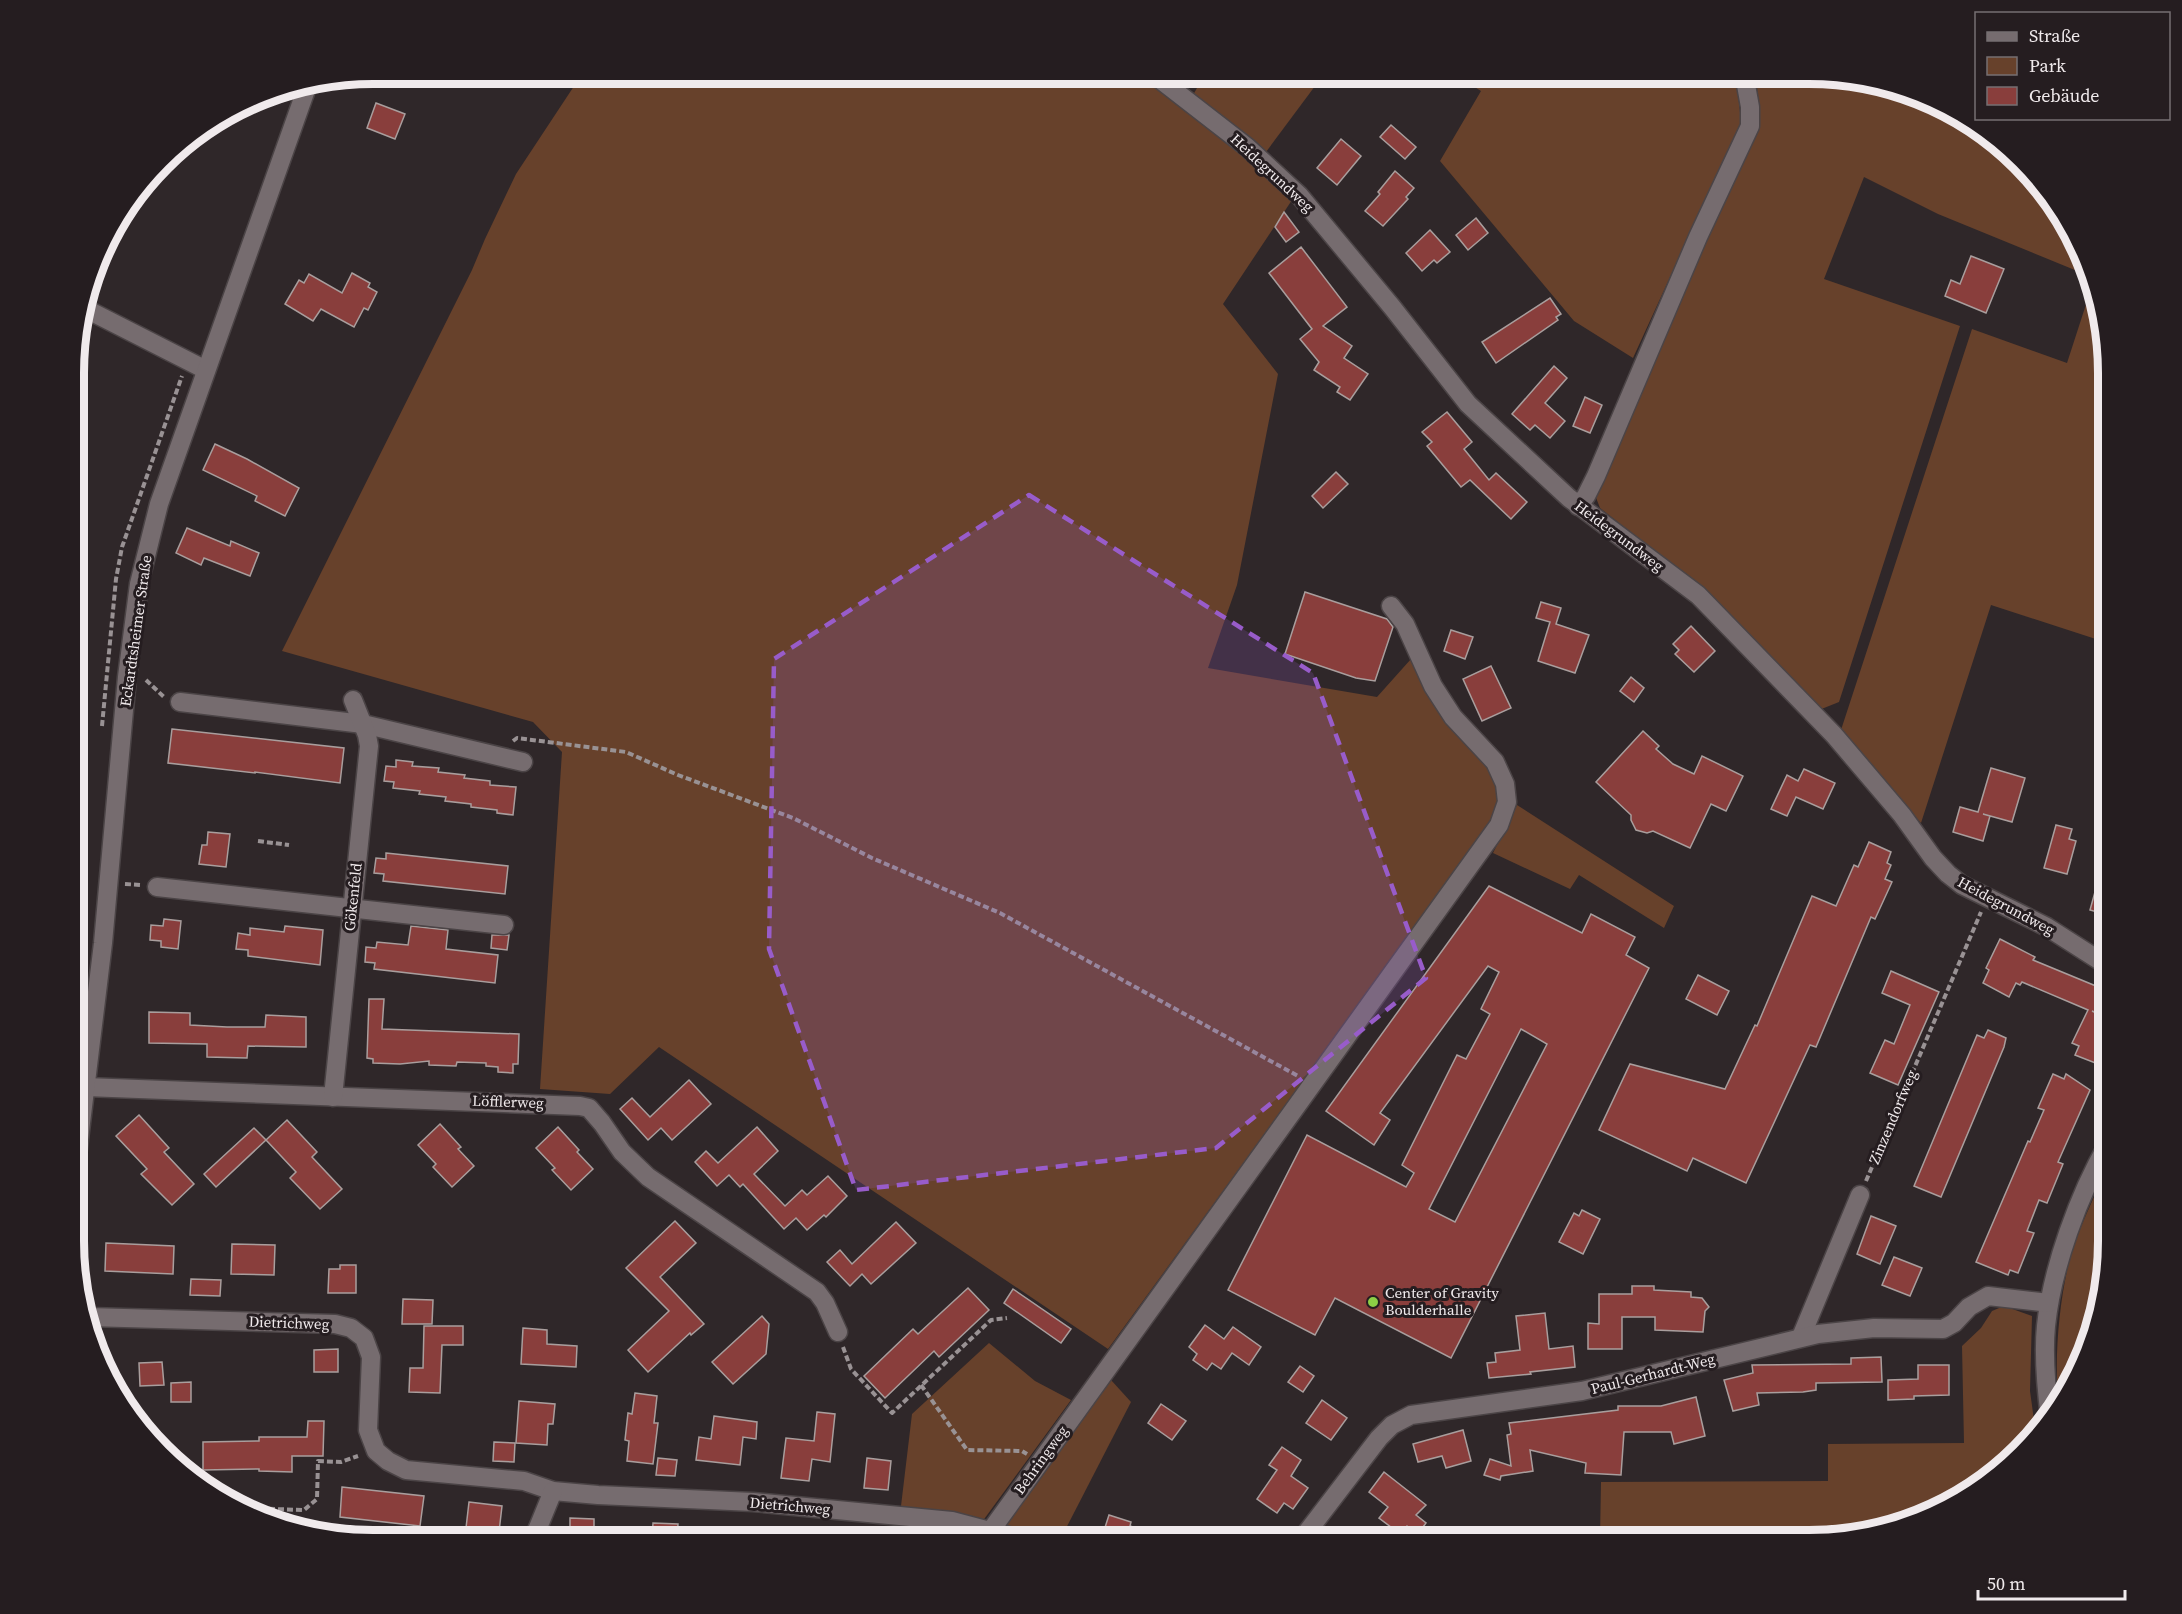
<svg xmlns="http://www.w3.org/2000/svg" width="2182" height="1614" viewBox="0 0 2182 1614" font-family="'Source Serif 4',serif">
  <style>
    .green { fill: #67412b }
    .building { fill: #893e3c; stroke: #a99e9d; stroke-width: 1.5; fill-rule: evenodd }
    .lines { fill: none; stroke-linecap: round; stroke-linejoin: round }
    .minor-casing { stroke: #4b4446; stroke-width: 21 }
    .path { stroke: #999294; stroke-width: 4; stroke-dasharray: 6 3; stroke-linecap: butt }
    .minor { stroke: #766c6f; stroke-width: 18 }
    .marked { fill: #985cca; fill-opacity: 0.2; stroke: #985cca; stroke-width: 4.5; stroke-dasharray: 12 8; stroke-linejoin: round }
    .poi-dot { fill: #8cce45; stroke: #251d20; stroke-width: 2 }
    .labels { text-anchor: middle; stroke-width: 6; stroke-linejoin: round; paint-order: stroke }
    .street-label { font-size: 15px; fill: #f0eaec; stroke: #251d20 }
    .poi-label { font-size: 15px; fill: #f0eaec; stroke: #251d20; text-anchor: start }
    .rim { fill: none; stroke: #f0eaec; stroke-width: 8 }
  </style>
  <rect width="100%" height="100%" fill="#2f2729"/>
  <g class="green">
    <path d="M582,74h559l101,80 50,46 -69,104 55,70 -41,211 -29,83 169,29 34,-38 17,32 63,75 11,35 -9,19 -385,529 -449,-302 -49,47 -70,-5 22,-337 -29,-30 -251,-71 190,-381 13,-31 31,-65z"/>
    <path d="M1205,74h119l-58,78 -73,-57z"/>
    <path d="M1454,74h282l5,48 -108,236 -59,-37 -134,-160 41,-70z"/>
    <path d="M1756,74h72l77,16 87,46 54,54 31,50 10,35 -149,-61 -74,-37 -40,102 136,47 -121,376 -20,8 -116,-121 -103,-81 -5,-13 161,-368 3,-13z"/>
    <path d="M2091,289l17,65v289l-117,-38 -70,218 -81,-90 132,-404 95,34z"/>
    <path d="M1517,805l157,101 -10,22 -85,-53 -9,14 -77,-36z"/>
    <path d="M2108,1168v92l-22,95 -27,47c-6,-40 1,-115 14,-153 9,-28 22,-54 35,-81z"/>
    <path d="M2004,1306l28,10 -2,75 6,44 -30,31 -64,43 -56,21 -77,10 -209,-1 1,-57 227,-1v-37l136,-1 -2,-97 19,-18 11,-17z"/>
    <path d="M989,1343l46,38 36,19 -89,122 -81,-16 11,-92z"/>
    <path d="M1111,1380l20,22 -71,138h-68z"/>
  </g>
  <g class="building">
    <path d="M376,103l29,11 -10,25 -28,-11z"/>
    <path d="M1391,125l25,22 -11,12 -25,-22z"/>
    <path d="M1341,139l20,17 -24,29 -20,-17z"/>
    <path d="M1395,171l19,17 -8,9 2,2 -25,27 -18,-15 15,-17 -2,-2z"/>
    <path d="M1284,212l15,20 -13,10 -11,-15z"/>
    <path d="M1476,218l12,15 -20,17 -12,-15z"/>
    <path d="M1430,230l20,22 -13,11 -3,-3 -12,11 -16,-18z"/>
    <path d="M1301,247l46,60 -24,19 29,20 -8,12 24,16 -18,26 -13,-8 3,-5 -26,-17 5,-8 -19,-23 12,-10 -43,-56z"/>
    <path d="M1971,256l33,13 -18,44 -41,-17 6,-16 9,4z"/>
    <path d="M352,273l18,10 -2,4 9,5 -9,18 -4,-2 -10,19 -33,-18 -8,12 -28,-17 14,-24 5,3 5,-9 33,19z"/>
    <path d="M1550,298l11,16 -5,3 2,3 -62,43 -14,-21z"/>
    <path d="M1554,366l13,12 -22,25 20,18 -15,17 -15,-13 -5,5 -18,-16z"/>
    <path d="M1585,397l17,8 -12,28 -17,-7z"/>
    <path d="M1447,412l25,30 -8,7 25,31 7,-7 31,29 -16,17 -41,-39 -9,7 -34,-41 5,-4 -10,-10z"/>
    <path d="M215,444l32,15 52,29 -14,28 -30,-15 2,-5 -54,-26z"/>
    <path d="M1336,472l12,12 -25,24 -11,-12z"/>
    <path d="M187,528l43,18 1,-5 28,12 -9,23 -46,-18 -3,7 -25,-12z"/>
    <path d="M1305,592l82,27 6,8 -18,54 -19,-3 -71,-24z"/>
    <path d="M1541,602l20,6 -5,16 33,11 -14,38 -37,-12 12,-39 -14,-4z"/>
    <path d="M1691,626l24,25 -21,21 -19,-18 4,-4 -6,-6z"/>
    <path d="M1451,630l22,7 -8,22 -21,-8z"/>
    <path d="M1491,666l20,42 -29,13 -19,-42z"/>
    <path d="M1631,677l13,11 -10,14 -14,-11z"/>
    <path d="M172,729l172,19 -4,35 -85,-11v1l-87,-10z"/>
    <path d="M1643,731l16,15 -3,3 17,15 21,10 8,-18 41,20 -17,35 -15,-7 -21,44 -37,-17 -6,2 -11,-3 -5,-10v-5l-35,-33z"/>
    <path d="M396,760l17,2 -1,4 27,2 -1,4 27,3 -1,3 26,3v4l26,2 -3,28 -16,-2v-3l-26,-3v-3l-26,-3 1,-4 -27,-3 1,-3 -27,-3 1,-6 -10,-1 2,-15 10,1z"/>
    <path d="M1991,768l34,10 -13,44 -29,-8 7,2 -7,25 -30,-9 7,-25 18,5z"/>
    <path d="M1804,769l31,14 -12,26 -27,-12 -9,19 -16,-7 16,-34 11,6z"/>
    <path d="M2056,825l16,4 -3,10 7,2 -9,33 -23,-6z"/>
    <path d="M208,832l22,2 -4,33 -27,-3 3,-19h5z"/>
    <path d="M1869,842l22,10 -4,11 4,2 -6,14 7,3 -17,37 -4,-2 -55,130 -6,-2 -64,138 -53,-25 -6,13 -88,-41 31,-66 95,25 30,-64 2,1 55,-130 24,10 18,-41 4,2z"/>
    <path d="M386,853l122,13 -3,28 -122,-13 1,-7 -10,-1 2,-15 10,1z"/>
    <path d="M2103,863l5,1v51l-18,-5z"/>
    <path d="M1489,886l93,47 9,-19 44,23 -9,18 23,13 -198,390 -116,-60 -20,37 -87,-45 79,-155 99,52 8,-14 -12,-8 55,-110 9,4 24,-45 -9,-5 18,-37 -11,-6 -108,147 10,7 -16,25 -48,-34zM1521,1029l26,15 -92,178 -26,-13z"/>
    <path d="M164,919l17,2 -3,28 -17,-2v-6l-11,-1 1,-15 12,1z"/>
    <path d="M285,926l38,4 -3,35 -72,-9v-6l-12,-1 2,-16 12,2v-7l34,4z"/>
    <path d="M411,926l37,4 -2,19 52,6 -3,28 -121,-14 1,-6 -10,-1 1,-15 10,1 1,-6 31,3z"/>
    <path d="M492,935h17l-2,15 -16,-2z"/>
    <path d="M2000,939l35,18 -2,3 75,31 -10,23 -6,-3 16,7v50l-33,-13 4,-9 -7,-3 16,-33 -66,-28 -2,3 -4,-2 -7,14 -26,-14 6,-13 -3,-2z"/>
    <path d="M1891,971l48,21 -41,93 -28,-12 15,-33 9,4 16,-39 -28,-12z"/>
    <path d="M1698,975l31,16 -12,24 -31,-16z"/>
    <path d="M369,999h15l-2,30 137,5 -1,30h-5v9l-15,-1v-5l-12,-1v-3l-29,-1 -1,4 -27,-1v-4l-29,3 -27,-1v-4l-6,-1z"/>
    <path d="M149,1012l41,1v12l37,2h38l1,-12 40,2v30l-58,-1 -1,12 -40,-1v-13l-58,-1z"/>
    <path d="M1988,1030l18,8 -2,9 -63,150 -27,-11 63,-151 7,3z"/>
    <path d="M2053,1074l11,5 2,-5 24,16 -32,72 5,2 -16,39 -8,-3 -12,31 7,2 -16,40 -8,-3 -2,5 -32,-13 52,-121 2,1 14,-32 -6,-2z"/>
    <path d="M689,1080l22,24 -39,36 -11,-12 -13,12 -28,-31 12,-11 18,19z"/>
    <path d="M139,1115l30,33 -5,4 30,32 -22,21 -31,-31 6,-5 -31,-33z"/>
    <path d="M287,1120l30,32 -5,5 30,32 -22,20 -30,-31 6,-6 -30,-32z"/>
    <path d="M440,1124l21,23 -3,2 16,17 -22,21 -19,-20 3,-3 -18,-19z"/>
    <path d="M558,1127l21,23 -2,2 16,17 -22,21 -19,-20 3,-2 -19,-20z"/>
    <path d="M757,1127l21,24 -24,23 31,32 17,-16 5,5 21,-19 19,20 -21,21 -2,-2 -17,15 -11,-12 -12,11 -41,-45 -3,3 -11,-12 -12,11 -22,-24 11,-11 12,12z"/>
    <path d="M254,1128l12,12 -50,47 -12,-13z"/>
    <path d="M1582,1210l18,9 -17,35 -24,-12 15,-29 5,3z"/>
    <path d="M1871,1216l25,10 -16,38 -23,-10z"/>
    <path d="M675,1221l21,22 -36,34 44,47 -13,11 -1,-2 -42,39 -20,-22 41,-39 -43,-43z"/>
    <path d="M896,1222l20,21 -45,41 -9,-10 -12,12 -23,-24 13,-12 12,14z"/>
    <path d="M106,1243l68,3 -1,28 -68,-3z"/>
    <path d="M232,1244l43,1 -1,30 -43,-1z"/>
    <path d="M1894,1257l28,11 -12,28 -28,-11z"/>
    <path d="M340,1265h16v28h-28l1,-24h11z"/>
    <path d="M191,1279l30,1 -1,16 -30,-1z"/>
    <path d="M1632,1286h22v4l37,2v5l11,1 7,9 -4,4 -2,21 -48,-2v-13h-33v32h-34v-26l11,1v-30h33z"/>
    <path d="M968,1288l21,22 -50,47 -5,-6 -49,47 -21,-22 49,-47 5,5z"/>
    <path d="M1013,1289l58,40 -10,14 -57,-40z"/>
    <path d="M403,1299l30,1 -1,24h-30z"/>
    <path d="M1545,1313l4,36 24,-3 2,21 -45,5 1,2 -42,4 -2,-15 9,-1 -1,-9 25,-3 -4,-34z"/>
    <path d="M762,1316l7,8 -3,30 -33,30 -21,-22z"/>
    <path d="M1205,1325l19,14 9,-12 28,20 -12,18 -17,-12 -11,16 -9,-6 -5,7 -14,-10 4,-6 -8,-7z"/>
    <path d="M424,1326h39v19h-21l-2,48 -31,-1 1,-24h13z"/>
    <path d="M523,1328l24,2v14l30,2 -1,21 -55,-3z"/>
    <path d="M338,1349v23h-24v-22z"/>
    <path d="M1881,1357l1,25 -66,1v7l-13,2 -46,1 2,12 -26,6 -9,-31 29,-7 -1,-8 99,-1v-6z"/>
    <path d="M162,1362l2,23 -24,1 -1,-23z"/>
    <path d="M1918,1365h31v30l-35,1v3l-26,1v-20l30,-1z"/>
    <path d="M1300,1366l14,10 -11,16 -15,-10z"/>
    <path d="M191,1382v20h-20v-19z"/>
    <path d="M635,1393l22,3 -3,27h4l-5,41 -26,-3 2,-20 -4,-1 3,-27 4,1z"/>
    <path d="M1696,1397l9,39 -31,8 -3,-12h-47l-3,43 -36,-2 1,-10 -56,-13 3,21 -32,5 -1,4 -16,-5 6,-16 21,7 -4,-31 4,-1 -2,-11 109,-13v-4h43z"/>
    <path d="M1322,1400l25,18 -16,22 -25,-17z"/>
    <path d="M519,1401l36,3 -2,20h-5l-1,21 -31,-2z"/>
    <path d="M1161,1404l25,17 -14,19 -24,-17z"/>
    <path d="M817,1412l18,2 -5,48 -18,-3 -3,22 -28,-3 5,-40 28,3z"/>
    <path d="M714,1416l43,6 -1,17 -13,-2 -3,28 -44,-5 3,-23 12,2z"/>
    <path d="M308,1421h16l-1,35h-31v16l-33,-1v-2l-56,1v-28l56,-1v-4h48z"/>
    <path d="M1463,1430l8,31 -25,7 -4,-12 -24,6 -5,-18z"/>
    <path d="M494,1442l21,1 -1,19 -21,-1z"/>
    <path d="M1282,1447l19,13 -10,16 17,12 -15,21 -9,-6 -7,10 -20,-14 20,-29 -8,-5z"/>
    <path d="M658,1458l19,2 -2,16 -19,-1z"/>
    <path d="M867,1458l24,3 -3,29 -24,-2z"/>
    <path d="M1384,1472l42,33 -10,10 10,8 -9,12 -10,-9 -7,8 -21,-16 9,-11 -19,-15z"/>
    <path d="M342,1487l82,9 -4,30 -80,-9z"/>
    <path d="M469,1502l33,4 -3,26 -33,-4z"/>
    <path d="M1109,1515l22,7 -1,4 35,11v3h-64z"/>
    <path d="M570,1518l24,1v21h-24z"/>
    <path d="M653,1523l25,1 -1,16h-25z"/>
  </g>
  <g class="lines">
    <g class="minor-casing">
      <g id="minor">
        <path d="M1153,74l94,73 52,48 93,112 76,97 101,94 129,97 136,140 68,80 31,43 15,16 14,11 85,42 61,39"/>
        <path d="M84,308l122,62"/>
        <path d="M1578,506l8,-10 10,-20 102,-239 52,-111v-19l-6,-33"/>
        <path d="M180,702l183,22 160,38"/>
        <path d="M157,887l347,38"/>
        <path d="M86,1087l494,19 9,2 13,15 20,29 26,25 169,115 8,11 13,29"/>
        <path d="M333,1097l36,-351 -2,-11 -14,-35"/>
        <path d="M76,1164l27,-221 24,-266 12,-93 20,-80 148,-417"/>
        <path d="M89,1317l246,7 16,4 13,10 7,19 -3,73 8,21 12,10 18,9 118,11 29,10 45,4 155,7 199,19 72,19"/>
        <path d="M1801,1337l59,-142"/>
        <path d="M2050,1418c-4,-31 -7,-62 -4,-92 6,-58 33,-132 62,-182"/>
        <path d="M533,1540l20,-49"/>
        <path d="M984,1540l515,-715 8,-23 -2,-18 -10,-22 -42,-45 -20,-31 -28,-62 -14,-18"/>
        <path d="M1301,1540l78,-102 13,-13 19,-10 171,-24 236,-57 56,-6 69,1 11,-6 15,-16 19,-11 61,7"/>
      </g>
    </g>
    <g class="path">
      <path d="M146,680l18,17"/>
      <path d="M102,726l14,-147 6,-32 60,-171"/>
      <path d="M513,741l4,-3 109,14 52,23 115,43 79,40 128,55 298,163"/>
      <path d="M258,841l31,4"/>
      <path d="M125,884l16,1"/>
      <path d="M1866,1181l115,-269"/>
      <path d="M843,1347l8,22 41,44 99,-93 16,-2"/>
      <path d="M921,1385l46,65 55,1 5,3"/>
      <path d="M242,1508l62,2 13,-11 1,-38 23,1 17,-6"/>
    </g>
    <use href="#minor" class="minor"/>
  </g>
  <path class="marked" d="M1029,495l284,178 113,305 -210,170 -360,42 -87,-241 5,-290z"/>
  <circle class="poi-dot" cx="1373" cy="1302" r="6"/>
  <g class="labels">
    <g class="street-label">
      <text transform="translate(1272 173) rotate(43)" y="5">Heidegrundweg</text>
      <text transform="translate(1619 536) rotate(37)" y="5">Heidegrundweg</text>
      <text transform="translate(136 631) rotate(-82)" y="5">Eckardtsheimer Straße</text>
      <text transform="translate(353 897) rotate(-84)" y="5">Gökenfeld</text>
      <text transform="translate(2006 906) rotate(28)" y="5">Heidegrundweg</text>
      <text transform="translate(508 1102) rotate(2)" y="5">Löfflerweg</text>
      <text transform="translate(1893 1117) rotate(-67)" y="5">Zinzendorfweg</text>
      <text transform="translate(289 1323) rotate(2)" y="5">Dietrichweg</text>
      <text transform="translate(1653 1374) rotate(-14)" y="5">Paul-Gerhardt-Weg</text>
      <text transform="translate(1041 1460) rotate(-54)" y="5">Behringweg</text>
      <text transform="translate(790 1506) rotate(5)" y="5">Dietrichweg</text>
    </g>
    <g class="poi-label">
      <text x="1385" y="1298">Center of Gravity<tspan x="1385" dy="17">Boulderhalle</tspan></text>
    </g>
  </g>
  <path d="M0 0H2182V1614H0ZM373 84H1809A289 289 0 0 1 2098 373V1241A289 289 0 0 1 1809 1530H373A289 289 0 0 1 84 1241V373A289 289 0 0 1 373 84Z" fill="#251d20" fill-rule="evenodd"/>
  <path class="rim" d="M373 84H1809A289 289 0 0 1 2098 373V1241A289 289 0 0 1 1809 1530H373A289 289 0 0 1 84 1241V373A289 289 0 0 1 373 84Z"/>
  <rect x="1975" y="12" width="195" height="108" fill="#251d20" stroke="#766f72" stroke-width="1.5"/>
  <rect x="1987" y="32" width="30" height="9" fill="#766c6f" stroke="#766f72" stroke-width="1.5"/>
  <text x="2029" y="42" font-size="18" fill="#f0eaec">Straße</text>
  <rect x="1987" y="57" width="30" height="18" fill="#67412b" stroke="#766f72" stroke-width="1.5"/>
  <text x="2029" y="72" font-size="18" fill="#f0eaec">Park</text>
  <rect x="1987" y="87" width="30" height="18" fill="#893e3c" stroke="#766f72" stroke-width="1.5"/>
  <text x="2029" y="102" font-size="18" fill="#f0eaec">Gebäude</text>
  <path d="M1978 1590v9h147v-9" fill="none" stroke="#f0eaec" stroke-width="3"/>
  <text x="1987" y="1590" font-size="18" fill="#f0eaec" stroke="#251d20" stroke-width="4.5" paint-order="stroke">50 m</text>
</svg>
